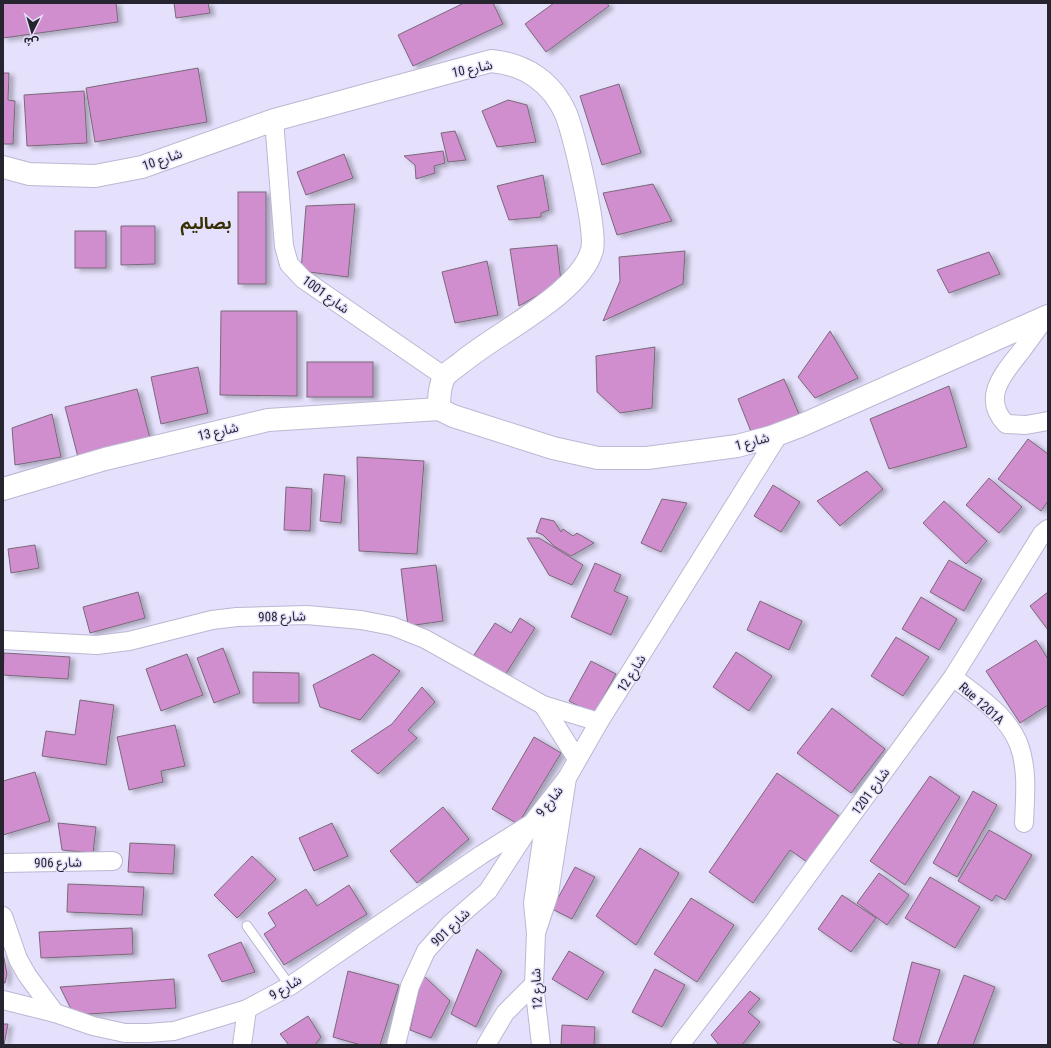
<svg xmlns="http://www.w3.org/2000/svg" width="1051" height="1048" viewBox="0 0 1051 1048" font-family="'Roboto Condensed','Noto Sans Arabic',sans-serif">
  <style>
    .building { fill: #d08ecf; stroke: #7b687a; filter: url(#shadow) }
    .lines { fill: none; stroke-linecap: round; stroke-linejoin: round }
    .service-casing { stroke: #bcb7d2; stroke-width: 11 }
    .minor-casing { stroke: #bcb7d2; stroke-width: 20 }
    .tertiary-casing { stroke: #bcb7d2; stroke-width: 24 }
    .secondary-casing { stroke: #bcb7d2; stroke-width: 24 }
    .service { stroke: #fff; stroke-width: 9 }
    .minor { stroke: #fff; stroke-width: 18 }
    .tertiary { stroke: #fff; stroke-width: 22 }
    .secondary { stroke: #fff; stroke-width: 22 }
    .labels { text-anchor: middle; stroke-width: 3; stroke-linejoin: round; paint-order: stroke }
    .street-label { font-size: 13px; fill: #26242e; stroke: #e5e0fb }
    .district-label { font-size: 17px; font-weight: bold; fill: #372f04; stroke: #e5e0fb }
  </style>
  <defs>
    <filter id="shadow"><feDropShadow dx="4.5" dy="2.5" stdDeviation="2" flood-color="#0004"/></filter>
  </defs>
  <rect width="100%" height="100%" fill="#e5e0fb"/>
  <g class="building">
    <path d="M3,3h113l2,19 -115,16z"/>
    <path d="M174,3h34l2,10 -34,5z"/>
    <path d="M464,3h29l10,21 -90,42 -15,-31z"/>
    <path d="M554,3h53l2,3 -63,46 -21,-28z"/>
    <path d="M198,68l9,54 -112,20 -9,-54z"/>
    <path d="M3,73h6l-1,27 7,1 -2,43h-10z"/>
    <path d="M619,84l22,69 -39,12 -22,-69z"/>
    <path d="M84,91l3,52 -60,3 -3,-51z"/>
    <path d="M508,100l19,5 9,37 -39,5 -15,-36z"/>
    <path d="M455,131l11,29 -18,2 -7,-29z"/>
    <path d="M443,151l2,12 -11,3 1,7 -19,6 -1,-14 -11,-9z"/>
    <path d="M344,154l9,24 -47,17 -9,-23z"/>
    <path d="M543,175l6,35 -8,3v4l-32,3 -12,-34z"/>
    <path d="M653,184l19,37 -55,14 -14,-42z"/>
    <rect x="238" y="192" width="28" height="92"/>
    <path d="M355,204l-7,73 -47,-6 5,-65z"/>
    <path d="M121,226h34v38l-34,1z"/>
    <rect x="75" y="231" width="31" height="37"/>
    <path d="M557,245l4,37 -42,24 -9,-57z"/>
    <path d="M685,251l-2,33 -80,37 17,-40 -1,-24z"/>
    <path d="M989,252l11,22 -51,19 -12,-23z"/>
    <path d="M487,261l11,54 -43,8 -13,-51z"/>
    <path d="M221,311h76v85l-77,-1z"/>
    <path d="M830,331l28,47 -43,20 -17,-21z"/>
    <path d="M655,347l-3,61 -32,5 -23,-21 -1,-36z"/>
    <rect x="307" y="362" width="66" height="35"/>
    <path d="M198,367l10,46 -47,11 -10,-47z"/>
    <path d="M784,379l15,35 -47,20 -14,-35z"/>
    <path d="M949,386l18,61 -78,22 -19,-50z"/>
    <path d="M137,389l13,49 -72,19 -13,-50z"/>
    <path d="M52,414l9,43 -46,8 -3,-37z"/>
    <path d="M1028,439l20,15v47l-7,10 -43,-32z"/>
    <path d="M357,457l67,4 -7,93 -58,-3z"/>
    <path d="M867,471l16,18 -43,37 -23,-25z"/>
    <path d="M324,474l21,2 -4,47 -21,-2z"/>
    <path d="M989,478l33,29 -23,26 -33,-28z"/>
    <path d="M773,485l27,17 -19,30 -27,-16z"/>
    <path d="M286,487l26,2 -2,42 -26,-1z"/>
    <path d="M662,499l25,4 -26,49 -20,-9z"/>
    <path d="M944,501l43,40 -21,23 -43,-41z"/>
    <path d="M541,518l13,3 7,11 2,-3 10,7 4,-3 17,10 -23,13 -17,-10 -11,-11 -7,-3z"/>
    <path d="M527,538h12l44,27 -11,20 -23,-10z"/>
    <path d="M35,545l4,23 -28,5 -3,-24z"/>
    <path d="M949,560l33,19 -18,32 -34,-19z"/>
    <path d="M595,563l26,12 -7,16 14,6 -17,38 -40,-18z"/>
    <path d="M436,565l7,56 -35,5 -7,-57z"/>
    <path d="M138,592l7,26 -55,15 -7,-26z"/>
    <path d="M1048,592v38l-18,-24z"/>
    <path d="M921,597l36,22 -18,31 -37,-21z"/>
    <path d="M760,601l42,20 -13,29 -42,-20z"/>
    <path d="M520,618l15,10 -30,47 -31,-20 21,-32 16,10z"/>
    <path d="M896,637l33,20 -26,39 -32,-20z"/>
    <path d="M1036,640l12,19v46l-28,18 -34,-52z"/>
    <path d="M223,648l17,45 -26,10 -17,-45z"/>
    <path d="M736,652l36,24 -23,35 -36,-24z"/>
    <path d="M4,653l66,4 -2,22 -65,-4z"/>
    <path d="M187,654l16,41 -42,16 -15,-42z"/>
    <path d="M373,654l27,17 -40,49 -40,-13 -7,-22z"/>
    <path d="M591,661l25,13 -22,40 -25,-13z"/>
    <path d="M253,672l46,1v30h-46z"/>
    <path d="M422,687l13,15 -27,28 9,8 -39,36 -27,-23 41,-27z"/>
    <path d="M80,700l34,5 -8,60 -64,-9 4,-25 29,4z"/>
    <path d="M832,708l53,41 -34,44 -54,-40z"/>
    <path d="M175,725l10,41 -24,5 2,11 -34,8 -12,-53z"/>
    <path d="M534,737l27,16 -43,71 -26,-15z"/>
    <path d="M35,772l15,49 -47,14v-54z"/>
    <path d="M777,773l62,43 -32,46 -17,-12 -37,53 -44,-31z"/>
    <path d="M930,776l30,21 -55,88 -35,-24z"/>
    <path d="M973,791l24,14 -40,72 -24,-14z"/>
    <path d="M443,807l26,32 -52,44 -27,-32z"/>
    <path d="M58,823l38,4 -3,26 -31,-3z"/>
    <path d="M332,823l16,33 -34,15 -15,-33z"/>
    <path d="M989,830l43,25 -27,45 -9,-5 -4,6 -34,-20z"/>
    <path d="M130,843l45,2 -2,29 -45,-2z"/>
    <path d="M640,848l39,25 -43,72 -40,-29z"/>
    <path d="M252,856l24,23 -39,39 -23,-23z"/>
    <path d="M575,867l20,10 -23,42 -20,-10z"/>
    <path d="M879,873l30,22 -22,30 -30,-22z"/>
    <path d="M930,877l50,30 -25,41 -50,-30z"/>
    <path d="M68,884l76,3 -2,28 -75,-3z"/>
    <path d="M349,885l18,29 -83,51 -20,-31 12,-8 -8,-13 38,-24 11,17z"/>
    <path d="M842,895l34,23 -25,34 -33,-23z"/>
    <path d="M691,898l43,27 -37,57 -43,-28z"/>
    <path d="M132,928l1,26 -92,4 -2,-26z"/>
    <path d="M241,942l14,30 -33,10 -14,-27z"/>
    <path d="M477,949l25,22 -26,56 -25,-13z"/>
    <path d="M569,951l35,21 -17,28 -35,-21z"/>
    <path d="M3,953l4,21 -2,9h-2z"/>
    <path d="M912,962l28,8 -22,75h-13l-12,-5z"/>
    <path d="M655,969l30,16 -23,42 -30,-15z"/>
    <path d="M348,971l51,14 -19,60h-19l-28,-8z"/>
    <path d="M422,974l28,27 -19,37 -21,-8z"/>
    <path d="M964,975l31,12 -22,58h-36z"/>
    <path d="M174,979l2,29 -102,7 -14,-28z"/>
    <path d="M750,991l10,8 -12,13 12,10 -18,23h-23l-8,-10z"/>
    <path d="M308,1016l13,21 -6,8h-26l-9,-11z"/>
    <path d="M3,1024h5l-4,21h-1z"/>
    <path d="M562,1025l33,2 -1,18h-33z"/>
  </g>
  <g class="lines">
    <g class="service-casing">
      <path id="service" d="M247,926l43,60"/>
    </g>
    <g class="minor-casing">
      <g id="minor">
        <path d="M274,120l10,126 5,18 14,15 142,98"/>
        <path d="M1046,317c-8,11 -16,22 -24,33 -17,22 -42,47 -16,74l20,1 22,-4"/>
        <path d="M3,640l94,5 32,-4 83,-21 25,-3 70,-2 54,5 31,6 33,13 118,66 56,17"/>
        <path d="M953,677c24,19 55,38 66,68 9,24 6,53 5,78"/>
        <path d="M543,705l34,54"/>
        <path d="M3,863l110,-2"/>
        <path d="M3,916l15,43 9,16 28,38"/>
        <path d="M536,933l13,-39 18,-116 32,-56 180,-288"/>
        <path d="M3,1000l52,13 38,13 32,7h23l26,-2 73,-22 43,-23 191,-131 51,-32 35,-45"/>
        <path d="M242,1045l5,-36"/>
        <path d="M396,1045l14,-59 16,-35 24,-27 38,-33 41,-63"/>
        <path d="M486,1045l19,-32 29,-29"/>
        <path d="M541,1045l-7,-61 2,-51 -3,-30 9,-63 11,-38"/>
        <path d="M680,1045l90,-118 183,-250 89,-143 6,-5"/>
      </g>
    </g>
    <g class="tertiary-casing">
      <path id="tertiary" d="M3,489l102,-30 163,-39 171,-11"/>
    </g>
    <g class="secondary-casing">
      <path id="secondary" d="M3,167l26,7 66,2 47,-9 132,-47 217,-59c34,3 61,21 75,53 8,21 31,116 26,136 -12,44 -96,83 -131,113 -5,4 -12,8 -16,13 -6,9 -6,23 -6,33l14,7 100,32 45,10h49l90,-12 34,-9 29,-11 248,-110"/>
    </g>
    <use href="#service" class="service"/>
    <use href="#minor" class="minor"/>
    <use href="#tertiary" class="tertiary"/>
    <use href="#secondary" class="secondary"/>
  </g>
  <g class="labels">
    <g class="street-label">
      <text transform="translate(472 68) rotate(-12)" y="5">شارع 10</text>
      <text transform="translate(162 159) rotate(-19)" y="5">شارع 10</text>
      <text transform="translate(326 294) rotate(36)" y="5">شارع 1001</text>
      <text transform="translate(218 431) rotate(-13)" y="5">شارع 13</text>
      <text transform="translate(752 441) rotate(-15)" y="5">شارع 1</text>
      <text transform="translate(282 616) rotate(-1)" y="5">شارع 908</text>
      <text transform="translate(631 673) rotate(-58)" y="5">شارع 12</text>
      <text transform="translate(982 703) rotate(42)" y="5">Rue 1201A</text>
      <text transform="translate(870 791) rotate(-54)" y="5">شارع 1201</text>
      <text transform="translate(549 801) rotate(-52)" y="5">شارع 9</text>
      <text transform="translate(58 862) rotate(-1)" y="5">شارع 906</text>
      <text transform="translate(450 927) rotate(-44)" y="5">شارع 901</text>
      <text transform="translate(285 987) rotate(-31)" y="5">شارع 9</text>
      <text transform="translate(536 989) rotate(-93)" y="5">شارع 12</text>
    </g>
    <g class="district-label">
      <text x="206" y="229">بصاليم</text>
    </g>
  </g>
  <rect width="1051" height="1048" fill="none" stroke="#26242e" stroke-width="8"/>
  <g transform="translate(32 32) rotate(185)" stroke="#e5e0fb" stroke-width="3" paint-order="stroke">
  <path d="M0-3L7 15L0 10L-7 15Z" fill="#26242e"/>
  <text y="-6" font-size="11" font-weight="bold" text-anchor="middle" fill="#26242e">ش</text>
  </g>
</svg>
